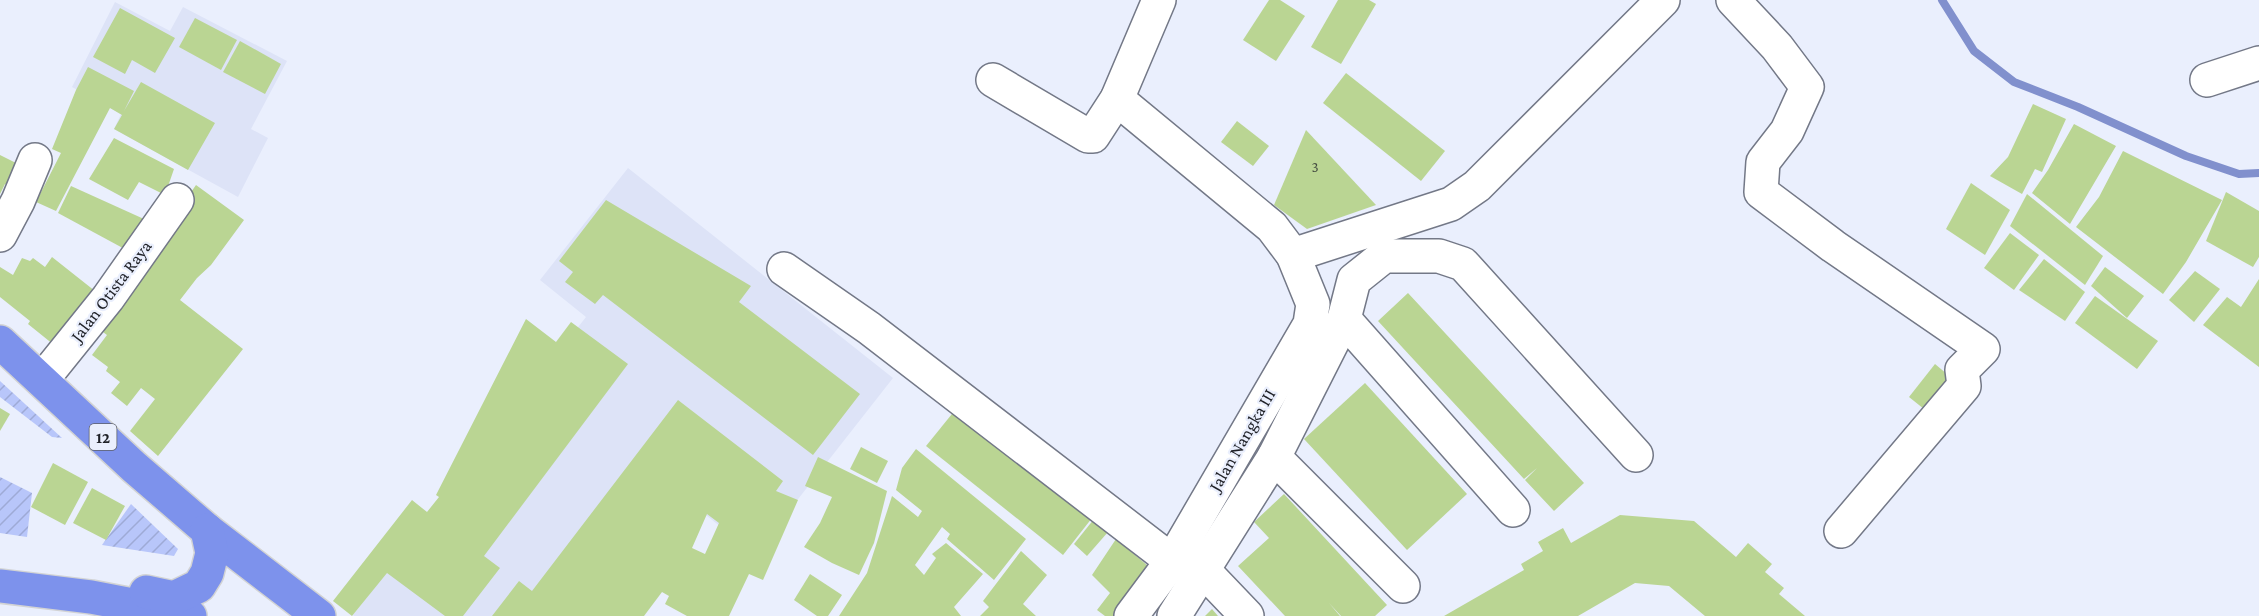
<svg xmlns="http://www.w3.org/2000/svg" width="2259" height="616" viewBox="0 0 2259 616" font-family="'Crimson Pro',serif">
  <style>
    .built { fill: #dde3f7 }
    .garden { fill: url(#garden-furrows) }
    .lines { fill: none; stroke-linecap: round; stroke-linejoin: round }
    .stream { stroke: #8190cd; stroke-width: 8 }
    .building { fill: #bad593; fill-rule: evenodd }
    .minor-casing { stroke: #737887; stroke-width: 36 }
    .highway-casing { stroke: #d2d3d4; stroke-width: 36 }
    .minor { stroke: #fff; stroke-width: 33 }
    .highway { stroke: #7d92ec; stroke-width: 33 }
    .labels { text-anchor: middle; stroke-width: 4.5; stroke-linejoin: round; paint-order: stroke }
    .number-label { font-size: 15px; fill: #464e42 }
    .shield { fill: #eaeffd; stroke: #5c5f67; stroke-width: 1.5 }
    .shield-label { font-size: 16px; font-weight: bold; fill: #1f2127 }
    .street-label { font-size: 18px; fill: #1f2127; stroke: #eaeffd }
  </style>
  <defs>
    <pattern id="garden-furrows" width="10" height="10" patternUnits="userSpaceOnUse" patternTransform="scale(1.5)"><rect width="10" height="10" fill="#b8c6fa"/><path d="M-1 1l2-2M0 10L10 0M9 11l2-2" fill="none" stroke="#9eaad6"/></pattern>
  </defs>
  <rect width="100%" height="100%" fill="#eaeffd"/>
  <g class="built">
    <path d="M115,2l55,29 13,-24 104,54 -36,68 17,9 -30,59 -124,-68 7,-15 -49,-27z"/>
    <path d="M628,168l265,210 -138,176 -53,-42 -81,104h-267l-1,-1 233,-298 -46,-37z"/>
  </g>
  <g class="garden">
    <path d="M0,381l62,57 -10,-1 -52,-40z"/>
    <path d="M0,477l32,16 -5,44 -27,-4z"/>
    <path d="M131,504l47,45 -4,7 -72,-11z"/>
  </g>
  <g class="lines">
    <path class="stream" d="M1942,0l32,51 40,31 64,25 108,49 53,18 20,-1"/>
  </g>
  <g class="building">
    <path d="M1269,0h11l25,16 -29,45 -33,-21z"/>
    <path d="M1338,0h31l7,4 -35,60 -30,-17z"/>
    <path d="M120,8l55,30 -20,35 -23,-13 -7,14 -32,-17z"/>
    <path d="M195,18l42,22 -16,30 -42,-23z"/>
    <path d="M240,41l41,23 -16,30 -42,-22z"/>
    <path d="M88,67l46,24 -10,20 17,-29 74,41 -27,47 -74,-41 8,-14 -12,-7 -54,103 -20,-9 25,-49 -9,-4 24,-59z"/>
    <path d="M1346,73l99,78 -24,30 -98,-78z"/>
    <path d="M2033,104l33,15 -24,53 -7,-3 -13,25 -32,-18 18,-19z"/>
    <path d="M1237,121l32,25 -16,20 -32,-24z"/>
    <path d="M2074,124l42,22 -46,78 -38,-31 16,-23z"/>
    <path d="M1306,130l70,75 -69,24 -33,-24z"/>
    <path d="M114,138l60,31 -9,26 -26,-13 -11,18 -39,-21z"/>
    <path d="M2123,151l99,49 -36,62 -23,32 -87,-67 23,-30z"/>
    <path d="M0,155l22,11 -10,20 -7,-2 -5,10z"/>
    <path d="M1971,183l39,27 -25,45 -39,-26z"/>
    <path d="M196,185l48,35 -33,45 -14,13 -17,22 63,49 -85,107 -28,-25 25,-32 -14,-11 -14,18 -16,-13 9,-11 -14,-11 2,-4 -16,-12 15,-20 -15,-11 63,-80z"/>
    <path d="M71,186l84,38 -23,29 -74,-40z"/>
    <path d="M2226,192l33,19v46l-6,10 -47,-26z"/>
    <path d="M2027,194l76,62 -18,29 -75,-59z"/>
    <path d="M606,200l145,86 -12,16 121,92 -47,61 -210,-160 -8,9 -30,-22 8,-10 -14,-11z"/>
    <path d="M2010,233l29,22 -25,35 -30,-22z"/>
    <path d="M52,257l48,38 -41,54 -31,-25 2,-3 -30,-24v-30l13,8 9,-17 8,3 3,-3 12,9z"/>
    <path d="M2044,259l41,33 -20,29 -46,-31z"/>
    <path d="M2105,267l39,29 -17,22 -36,-32z"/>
    <path d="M2195,271l25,18 -26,33 -25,-22z"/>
    <path d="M2259,279v88l-56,-42 24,-28 14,10z"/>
    <path d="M1408,293l176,190 -30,28 -29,-31 12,-12 -13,11 -146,-158z"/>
    <path d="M2095,296l63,45 -21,28 -62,-46z"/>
    <path d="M526,319l30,23 15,-20 57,42 -144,192 16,12 -37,48h-18l-58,-43 -35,43 -19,-15 79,-101 15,12 12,-15 -3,-2z"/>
    <path d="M1935,364l25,21 -26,32 -25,-20z"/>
    <path d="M1365,383l102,111 -60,56 -103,-111z"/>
    <path d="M678,400l105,81 -7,10 22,9 -35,80 -14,-6 -20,42h-42l-22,-12 4,-8 -7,-4 -18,24h-152l27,-35 13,10zM707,514l12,9 -14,31 -13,-6z"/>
    <path d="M0,408l10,6 -10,17z"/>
    <path d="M956,409l136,109 -29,37 -137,-109z"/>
    <path d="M861,447l27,14 -11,22 -27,-14z"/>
    <path d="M916,449l110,90 -32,41 -47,-41 3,-5 -8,-7 -27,38 9,10 12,-17 -4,-4 14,-11 37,31 -29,33 7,9h-122l28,-43 25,-77 26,21 4,-6 -26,-21 6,-22z"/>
    <path d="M818,457l69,34 -13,52 -15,32 -27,-12 -28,-16 16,-24 12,-26 -27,-11z"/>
    <path d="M53,463l35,19 -23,43 -34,-18z"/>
    <path d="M92,488l33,18 -19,34 -33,-17z"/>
    <path d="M1284,494l103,111 -12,11h-34l-12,-13 11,13h-55l-47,-50 31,-28 -15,-16z"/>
    <path d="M1620,515l74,6 42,36 12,-14 24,21 -7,8 19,16 -5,6 26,22h-100l-36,-30 -34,-3 -57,33h-134l80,-46 -3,-6 22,-13 -5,-9 25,-14 8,15z"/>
    <path d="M1094,519l14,13 -21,24 -13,-12z"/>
    <path d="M1116,539l38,32 -25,45h-24l-8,-6 13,-17 -18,-18z"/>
    <path d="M1021,551l26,24 -24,29 13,12h-56l9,-9 -6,-6z"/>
    <path d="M810,574l32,21 -14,21h-11l-23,-16z"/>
    <path d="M1212,609l6,7h-13z"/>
  </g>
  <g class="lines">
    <g class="minor-casing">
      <g id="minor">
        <path d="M1733,0l44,47 30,40 -20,44 -24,31 -2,30 72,54 150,103 -21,21 2,16 -123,145"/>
        <path d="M993,80l95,56h5l24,-37 42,-99"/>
        <path d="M2207,80l52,-17"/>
        <path d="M1117,99l155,128 21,28 20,49 -3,20 -138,237 -41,55"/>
        <path d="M0,235l18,-34 17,-41"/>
        <path d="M1293,255l158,-51 26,-18 186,-186"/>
        <path d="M784,269l85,59 303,233"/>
        <path d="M1344,319l169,191"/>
        <path d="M42,380l66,-82 69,-98"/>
        <path d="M1274,457l129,129"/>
        <path d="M1204,571l43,45"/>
        <path d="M1174,616l100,-159 70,-138 10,-39 30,-24h55l24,8 173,191"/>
      </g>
    </g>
    <g class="highway-casing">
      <g id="highway">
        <path d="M0,342l134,125 73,63 112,86"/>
        <path d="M0,586l91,11 99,19"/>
        <path d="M146,592l28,6 25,-12 8,-13 5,-20 -5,-23"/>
      </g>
    </g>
    <use href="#minor" class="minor"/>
    <use href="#highway" class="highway"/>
  </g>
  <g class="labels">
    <g class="number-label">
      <text x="1315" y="172">3</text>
    </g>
    <rect class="shield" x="89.5" y="424" width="27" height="26" rx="4.5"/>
    <g class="shield-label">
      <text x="103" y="443">12</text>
    </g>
    <g class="street-label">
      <text transform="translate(111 291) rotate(-53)" y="6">Jalan Otista Raya</text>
      <text transform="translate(1242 440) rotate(-60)" y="6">Jalan Nangka III</text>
    </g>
  </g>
</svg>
